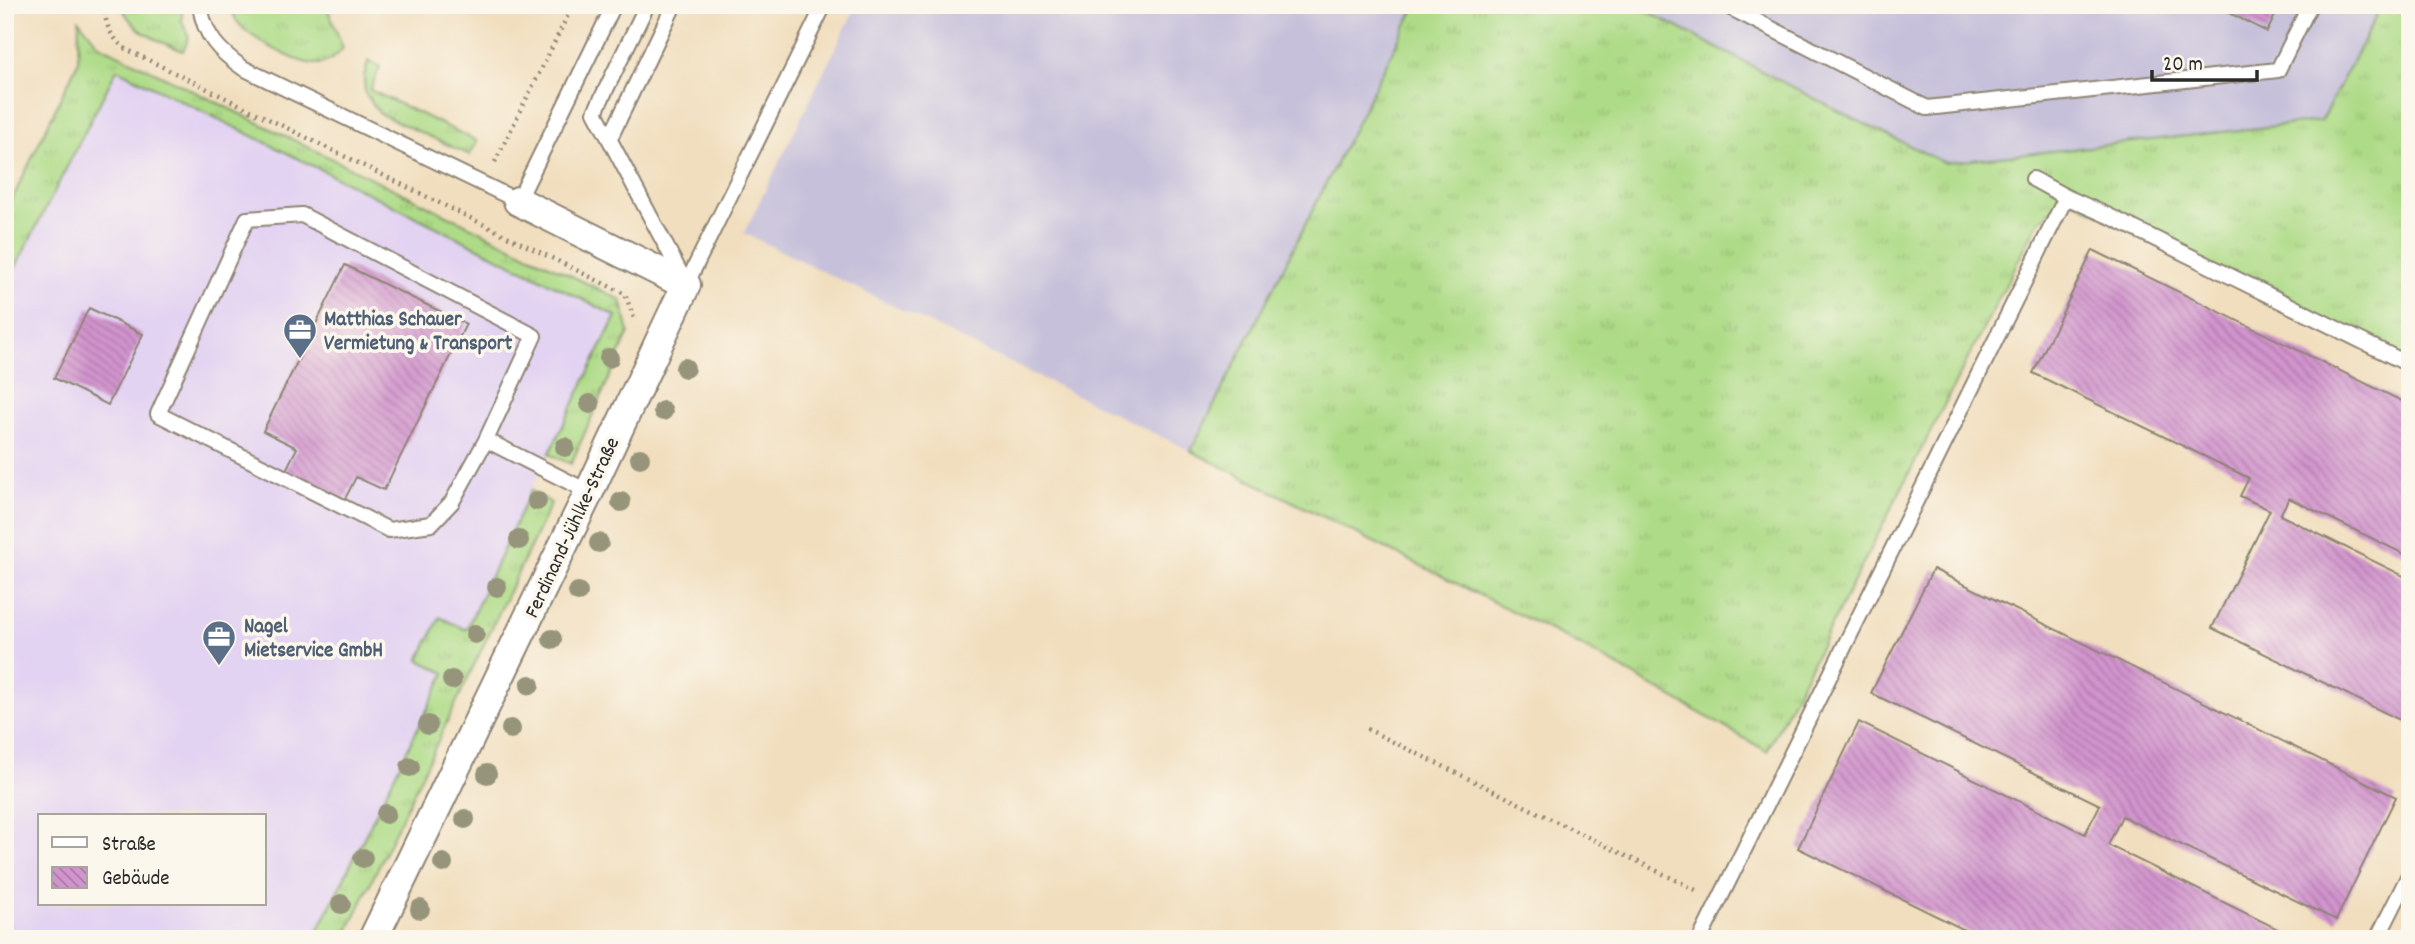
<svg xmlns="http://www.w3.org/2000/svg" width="2415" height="944" viewBox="0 0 2415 944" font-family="Dekko,sans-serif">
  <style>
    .built { fill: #e3d3f2; fill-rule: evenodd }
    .industrial { fill: #c6c0da }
    .grass { fill: url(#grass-tufts); stroke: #6c8359; stroke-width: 2 }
    .building { fill: url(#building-back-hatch) }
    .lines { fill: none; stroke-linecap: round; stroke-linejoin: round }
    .lane-casing { stroke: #8e8474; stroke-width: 18 }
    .street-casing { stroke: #8e8474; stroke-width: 32 }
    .path { stroke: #8e8474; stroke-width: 4.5; stroke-dasharray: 2 5; stroke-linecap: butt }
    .lane { stroke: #fff; stroke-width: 14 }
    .street { stroke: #fff; stroke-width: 28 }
    .tree { fill: #96947a }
    .labels { text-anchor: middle; stroke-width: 7; stroke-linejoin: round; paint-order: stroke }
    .service-label { font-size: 21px; font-weight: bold; fill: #4e5e75; stroke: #fbf7ec; text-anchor: start }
    .street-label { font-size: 21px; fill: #2b2b2b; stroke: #fbf7ec }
  </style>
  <defs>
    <pattern id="grass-tufts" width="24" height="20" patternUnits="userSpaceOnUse" patternTransform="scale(1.75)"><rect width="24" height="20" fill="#aedb87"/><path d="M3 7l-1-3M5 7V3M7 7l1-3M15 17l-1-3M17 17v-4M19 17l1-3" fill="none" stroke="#96bc75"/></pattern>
    <pattern id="building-back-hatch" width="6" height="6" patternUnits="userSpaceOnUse" patternTransform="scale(1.75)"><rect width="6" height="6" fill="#d294cd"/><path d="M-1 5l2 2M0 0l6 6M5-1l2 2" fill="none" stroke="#ab79a7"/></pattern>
  </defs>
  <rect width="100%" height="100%" fill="#fbf7ec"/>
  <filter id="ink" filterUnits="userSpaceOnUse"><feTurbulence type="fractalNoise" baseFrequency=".0143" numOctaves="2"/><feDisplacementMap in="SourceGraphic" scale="14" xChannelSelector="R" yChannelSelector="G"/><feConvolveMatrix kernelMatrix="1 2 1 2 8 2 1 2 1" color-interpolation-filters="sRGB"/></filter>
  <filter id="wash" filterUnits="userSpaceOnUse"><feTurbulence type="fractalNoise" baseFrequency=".00686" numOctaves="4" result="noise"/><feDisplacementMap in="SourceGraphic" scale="28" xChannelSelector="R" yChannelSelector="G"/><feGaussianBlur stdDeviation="1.57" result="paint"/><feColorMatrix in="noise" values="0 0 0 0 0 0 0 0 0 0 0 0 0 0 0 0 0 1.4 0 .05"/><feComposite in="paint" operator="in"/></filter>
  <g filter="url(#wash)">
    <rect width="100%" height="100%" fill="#f1debe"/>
    <path class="built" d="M117,69l499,247 -85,174 -65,140 -27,-12 -19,42 26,13 -132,266h-309v-651zM40,816h224v88h-224z"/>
    <path class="industrial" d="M857,5h1525l-61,116 -376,42 -103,-50 -264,531 -387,-193 -447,-218z"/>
    <g class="grass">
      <path d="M121,5h61v17l7,15 -6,14c-27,-12 -49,-17 -62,-46z"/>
      <path d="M230,5h96l17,43c-7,9 -15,16 -27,16 -19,0 -69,-27 -80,-44 -2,-4 -4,-10 -6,-15z"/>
      <path d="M1416,5h219l207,108 103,50 376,-42 61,-116h28v361l-344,-169 -28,25 -271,529 -189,-107 -387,-193z"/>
      <path d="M79,20l20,25 522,255 8,33 -58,131 -22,-10 67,-138 -499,-247 -112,219v-74l73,-152z"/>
      <path d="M368,61l12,6 -10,23 107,51 -7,14 -90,-41 -15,-21 -1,-16z"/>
      <path d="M531,490l20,13 -207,436h-30l131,-266 -26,-13 21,-43 26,13z"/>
    </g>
    <g id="blocks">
      <g class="building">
        <path d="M2214,5h66l-13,27z"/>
        <path d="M2093,250l317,155v152l-121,-59 -9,17 130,64v146l-198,-97 58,-118 -30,-14 9,-18 -216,-105z"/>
        <path d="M345,265l121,59 -82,166 -28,-13 -11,22 -59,-29 11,-22 -34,-17z"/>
        <path d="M89,308l54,26 -35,71 -54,-27z"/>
        <path d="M1933,569l463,228 -60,123 -214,-104 -14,29 190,94h-315l-185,-91 61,-126 226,112 15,-29 -229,-112z"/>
      </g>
    </g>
  </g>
  <g filter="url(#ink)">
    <use href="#blocks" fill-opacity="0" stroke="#8e8474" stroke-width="2"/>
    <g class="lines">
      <g class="lane-casing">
        <g id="lane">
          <path d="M200,5c4,31 19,46 43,63l275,133 96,-196"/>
          <path d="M647,5l-52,107 89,168"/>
          <path d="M1725,5l202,103 351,-38 32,-65"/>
          <path d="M610,138l64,-133"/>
          <path d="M2066,197l43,19 301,149"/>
          <path d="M686,285l138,-280"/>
          <path d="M486,440l48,-104 -232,-121 -55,4 -89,195 231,116 42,-6 21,-22 34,-62 103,52"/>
          <path d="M1700,939l366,-742 -33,-18"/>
          <path d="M2377,939l33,-66"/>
        </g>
      </g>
      <g class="street-casing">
        <path id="street" d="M373,939l216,-447 97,-207 -168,-84"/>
      </g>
      <g class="path">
        <path d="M105,5c-1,19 5,30 19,43l501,246 9,24"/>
        <path d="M495,162l78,-157"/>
        <path d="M1367,729l329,161"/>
      </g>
      <use href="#lane" class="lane"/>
      <use href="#street" class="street"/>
    </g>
    <g class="tree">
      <circle cx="609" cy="358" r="10"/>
      <circle cx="685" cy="368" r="10"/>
      <circle cx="590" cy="404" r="10"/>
      <circle cx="663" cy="411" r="10"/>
      <circle cx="565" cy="447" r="10"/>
      <circle cx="640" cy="458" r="10"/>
      <circle cx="537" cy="501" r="10"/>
      <circle cx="621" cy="502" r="10"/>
      <circle cx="519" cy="540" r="10"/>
      <circle cx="599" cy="543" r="10"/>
      <circle cx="497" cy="587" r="10"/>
      <circle cx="578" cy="592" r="10"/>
      <circle cx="475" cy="634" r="10"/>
      <circle cx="552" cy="639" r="10"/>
      <circle cx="452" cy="680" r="10"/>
      <circle cx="530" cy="685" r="10"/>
      <circle cx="428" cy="725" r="10"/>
      <circle cx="511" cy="729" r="10"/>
      <circle cx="410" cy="767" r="10"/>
      <circle cx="487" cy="774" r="10"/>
      <circle cx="386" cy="814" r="10"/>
      <circle cx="465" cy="819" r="10"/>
      <circle cx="363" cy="858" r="10"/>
      <circle cx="443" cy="863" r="10"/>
      <circle cx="341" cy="904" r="10"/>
      <circle cx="420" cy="909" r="10"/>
    </g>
  </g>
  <defs>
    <g id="office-pin" transform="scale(1.75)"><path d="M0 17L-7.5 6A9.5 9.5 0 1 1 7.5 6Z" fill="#5c6f8a" stroke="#fbf7ec"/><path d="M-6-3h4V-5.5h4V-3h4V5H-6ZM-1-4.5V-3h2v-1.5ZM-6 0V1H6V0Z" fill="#fff"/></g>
  </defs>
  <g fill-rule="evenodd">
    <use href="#office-pin" x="300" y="330"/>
    <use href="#office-pin" x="219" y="637"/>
  </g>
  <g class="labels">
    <g class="service-label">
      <text x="324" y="325">Matthias Schauer<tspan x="324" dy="24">Vermietung &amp; Transport</tspan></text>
      <text x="244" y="632">Nagel<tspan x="244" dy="24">Mietservice GmbH</tspan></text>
    </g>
    <g class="street-label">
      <text transform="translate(571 527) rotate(-65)" y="7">Ferdinand-Jühlke-Straße</text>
    </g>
  </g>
  <rect width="2415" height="944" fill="none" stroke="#fbf7ec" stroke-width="28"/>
  <rect x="38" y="814" width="228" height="91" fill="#fbf7ec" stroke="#a8a59f" stroke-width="2"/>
  <rect x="52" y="837" width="35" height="10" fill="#ffffff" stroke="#a8a59f" stroke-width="2"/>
  <text x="102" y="850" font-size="21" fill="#2b2b2b">Straße</text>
  <rect x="52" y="867" width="35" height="21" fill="url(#building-back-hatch)" stroke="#a8a59f" stroke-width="2"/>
  <text x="102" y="884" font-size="21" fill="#2b2b2b">Gebäude</text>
  <path d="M2152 70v10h105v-10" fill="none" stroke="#2b2b2b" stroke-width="3.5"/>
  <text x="2163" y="70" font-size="21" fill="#2b2b2b" stroke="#fbf7ec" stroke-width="5" paint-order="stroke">20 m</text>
</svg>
